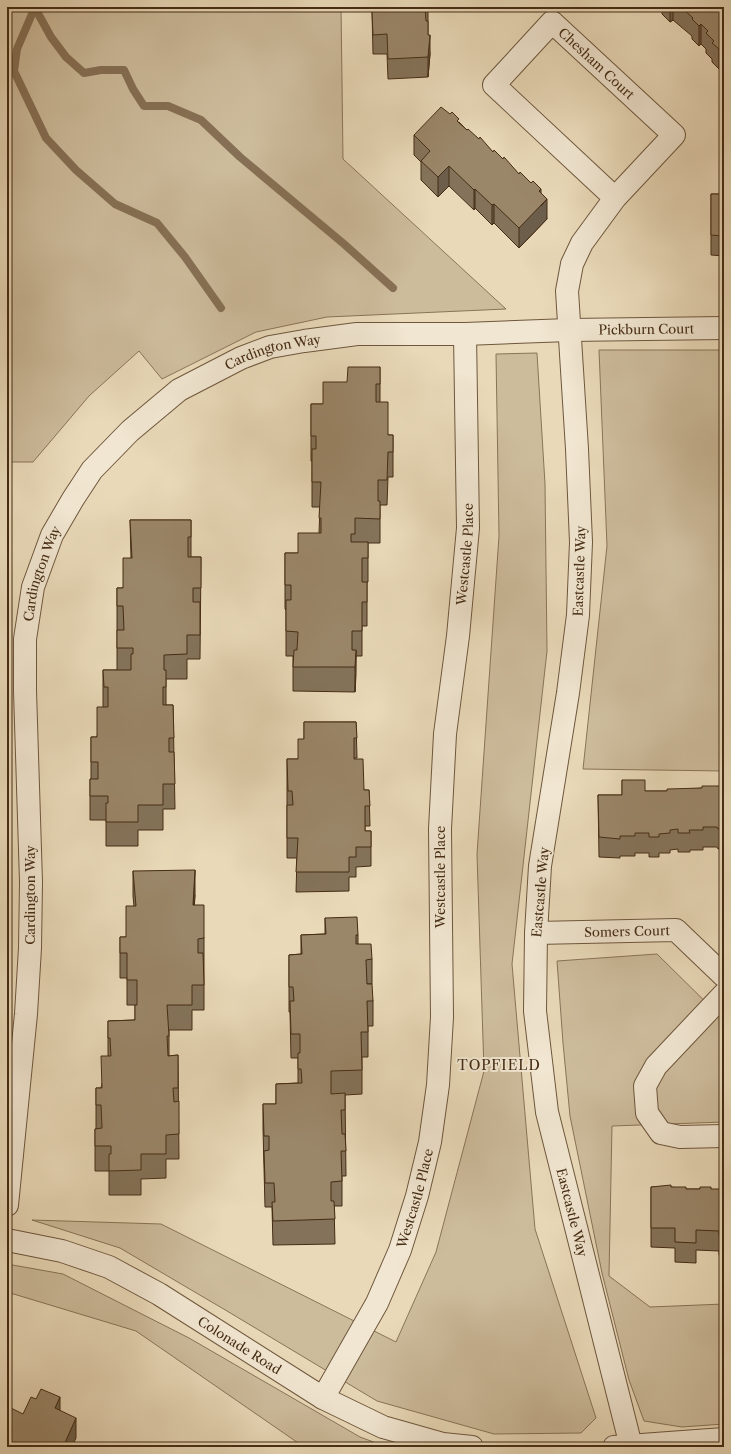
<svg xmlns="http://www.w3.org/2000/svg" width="731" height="1454" viewBox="0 0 731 1454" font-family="'Libre Caslon Text',serif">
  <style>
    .green { fill: #cdbc9c; stroke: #897458 }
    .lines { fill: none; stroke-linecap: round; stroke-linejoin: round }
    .stream { stroke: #867055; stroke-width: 8 }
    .minor-casing { stroke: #6e573d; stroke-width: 24 }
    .minor { stroke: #f1e6d1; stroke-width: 22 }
    .wall { fill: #84735a; stroke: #452c14 }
    .shaded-wall { fill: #6c5e4a; stroke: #452c14 }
    .building { fill: #9a8669; stroke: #452c14 }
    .labels { text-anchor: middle; stroke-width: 4; stroke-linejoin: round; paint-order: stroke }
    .street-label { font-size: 13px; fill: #452c14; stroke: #f1e6d1 }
    .neighbourhood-label { font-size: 14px; letter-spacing: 1px; fill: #452c14; stroke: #f1e6d1 }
  </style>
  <rect width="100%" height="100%" fill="#e9d9b8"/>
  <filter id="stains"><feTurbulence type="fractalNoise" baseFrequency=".005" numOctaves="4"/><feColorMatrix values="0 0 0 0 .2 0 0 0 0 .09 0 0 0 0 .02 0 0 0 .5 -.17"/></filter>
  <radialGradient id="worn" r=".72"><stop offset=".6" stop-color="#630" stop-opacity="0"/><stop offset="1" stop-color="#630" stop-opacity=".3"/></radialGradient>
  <g class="green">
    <path d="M7,7h334l2,152 163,150 -179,8 -71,15 -94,47 -23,-28 -50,45 -56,66h-26z"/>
    <path d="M599,350h125v421l-141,-2 24,-223z"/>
    <path d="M537,353l8,131 2,167 -35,313 23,265 61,189 -15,15 -87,1 -117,-33 -150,-90 -107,-63 -88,-28 129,4 235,118 40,-90 48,-181 -7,-217 22,-318 -3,-182z"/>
    <path d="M657,954l67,66v102l-112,4 -3,150 41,31 74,-3v120l-42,3 -38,-6 -15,-41 -27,-107 -32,-157 -7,-73 -6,-82z"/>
    <path d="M7,1264l56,10 126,64 171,99 27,10h-83l-168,-116 -129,-39z"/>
  </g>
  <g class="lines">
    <g class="stream">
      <path d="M35,7l-18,42 -3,22 32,67 30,32 39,34 42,19 28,34 36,51"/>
      <path d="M35,8l16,29 15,20 18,16 17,-3h23l9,19 11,17h24l33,14 39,37 104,87 49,44"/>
    </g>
    <g class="minor-casing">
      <g id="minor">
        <path id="s1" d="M615,198l-121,-113 58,-63 122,113 -59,63 -33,45 -10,21 -5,27 10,158 4,93 -3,73 -10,78 -28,173 -4,67 -1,78 12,101 84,334"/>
        <path id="s2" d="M536,933l140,-3 48,46"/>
        <path d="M724,994l-68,72 -11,20 2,27 14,20 19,4 44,-1"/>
        <path id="s3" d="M7,1205l19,-191 4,-66 1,-66 -6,-191v-52l8,-52 19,-52 21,-36 19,-29 38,-39 49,-41 62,-32 29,-11 34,-6 53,-7h108l104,-4 155,-2"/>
        <path id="s4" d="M7,1240l55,11 47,16 50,27 164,104 60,29 60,17 29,3"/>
        <path id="s5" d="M323,1398l54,-95 23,-53 17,-54 13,-54 8,-57 4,-68 -2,-188 5,-95 13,-98 10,-108 -3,-194"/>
        <path d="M614,1447l110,-8"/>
      </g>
    </g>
    <use href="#minor" class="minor"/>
  </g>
  <g class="wall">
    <path d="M383,7h45v28l2,19 -2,23 -40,2 -1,-25h-14l-1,-43h12z"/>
    <path d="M660,7h64v63l-4,-3 -1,2 -7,-7v-3l-6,-6v-4l-5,-5 -2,2 -7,-7v-3l-19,-16 -3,2 -8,-8v-5z"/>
    <path d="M459,122l8,8 52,44 22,19 6,26 -28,29 -25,-25 -2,2 -17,-17 -1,2 -25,-24 -11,11 -17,-17v-18l-7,-7v-20z"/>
    <path d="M711,194h13v62l-13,-1z"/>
    <path d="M380,367v35l8,33h5v42h-5l-1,28h-7v38h-12v39h-1v44h-5v30h-6l-1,36 -62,-1v-35h-7v-46l-1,-1v-56h13l21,-20 1,-26h-8v-46h-1v-57h12l24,-22z"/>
    <path d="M130,520h61v37h10l-1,102h-13v20h-21v26h7l2,104h-12v21h-25v16h-32v-26h-16v-41h1v-42h6l6,-30v-37h14v-82h6l8,-30z"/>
    <path d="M724,614v21l-4,-3v-14z"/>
    <path d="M304,722h52l1,36h-3l10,32h5l1,36h-5v5h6v35l-15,1v10h-7v14l-53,1 1,-34h-10v-99h11l6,-20z"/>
    <path d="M622,780l23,11h22l35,-3 22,-2v63h-6l-1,-2h-14v3h-13v2h-12v-3l-8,1v3h-11v4h-10v-4h-14v3h-15v2l-21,-1 -1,-62h24z"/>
    <path d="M133,871l62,24 -1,10 10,33v72h-12v20h-23v26l9,-1 1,104h-13v19l-25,1v16h-32v-24h-14v-42h1v-41h5l7,-32v-35l27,-1v-15h-8v-27h-7v-41h6l8,-31 -1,-10z"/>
    <path d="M325,918l33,17v9l14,15v25h-5l6,17v25h-5v31h-6v37l-17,1 1,81h-4v30h-8l1,38 -62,1 -1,-38h-7l-2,-78v-25h13v-20l22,-1v-25h-7l-1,-46h-1v-57l12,-1v-19l24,-1z"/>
    <path d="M651,1187h20l15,2h25l10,3h3v63h-5v-4l-23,-1v13l-21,-1v-14l-24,-1z"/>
  </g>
  <g class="shaded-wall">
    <path d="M670,7h3v13l-3,2z"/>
    <path d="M701,24v20l-2,2v-20z"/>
    <path d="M430,35v19l-2,23v-20z"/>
    <path d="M720,47v20l-1,2v-20z"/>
    <path d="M449,166v20l-11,11v-20z"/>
    <path d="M475,189v19l-1,2v-20z"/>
    <path d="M541,189v17l6,-7v20l-28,29v-20l20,-37z"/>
    <path d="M494,204v19l-2,2v-20z"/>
    <path d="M356,650v25l-1,17v-25z"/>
    <path d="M195,870v25l-2,35v-25z"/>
    <path d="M60,1397v20l-5,-9z"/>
    <path d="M76,1418v20l-4,9h-9z"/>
  </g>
  <g class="building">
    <path d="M385,7h43v1h-3l1,13h2v14h2l-2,22 -40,2 -1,-25 -14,1 -1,-24 13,-1z"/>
    <path d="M681,7h43v44l-4,-4 -1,2 -7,-6 2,-2 -8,-8 2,-2 -7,-7 -2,2 -7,-7 1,-1z"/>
    <path d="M441,107l9,7 2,-2 7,7 -2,2 10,9 1,-1 11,10 1,-2 13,15 1,-2 9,9 1,-2 15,17 1,-2 11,11 2,-2 8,8 -2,2 8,8 -28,29 -25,-24 -2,1 -17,-16 -1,1 -25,-24 -11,11 -17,-16 9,-10 -16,-16z"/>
    <path d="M711,194h13v42l-13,-1z"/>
    <path d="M348,367h32v17h-4v18h12v33h5v17h-5l-1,28h-9v21h2v18l-25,-1v16h-4v8h17v16h-6v24h5v20h-5v29h-10v19h4l-1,17h-62l1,-17h3l1,-18 -12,-1v-31h5v-15h-6v-32h13v-20h23v-15h-2l2,-36h-9v-33h4v-13h-5v-32h12v-22h24z"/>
    <path d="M130,520h61v17h-3v20h13v31h-8v14h7v33h-13v19l-23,1v15h2v17h-3v18h10l1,33h-5v14h5l1,32h-12v21h-25v17h-32v-19h2v-7h-18v-17h8v-17h-7v-25h6v-30h11v-20h-4l-1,-17h28v-16h2v-6h-16v-18h7l-1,-24h-6v-18h6v-30h9z"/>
    <path d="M724,614v8l-4,-4z"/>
    <path d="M304,722h52l1,16h-3v21h9l1,31h5l1,16h-5v25h6v16h-15v10h-7v15h-53l2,-34h-11v-33h6l-1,-14h-4l-1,-32h11v-20h6z"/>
    <path d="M622,780h23v11h22v-2l35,-1v-2h22v43h-6l-1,-2h-14v3h-14l1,3h-12v-4l-8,1v3l-11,1v3h-10v-4h-14v3h-15v3l-21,-2 -1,-42h24z"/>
    <path d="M195,870l-2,35h11v33l-6,1v14h5l1,32h-12v20h-25l2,31h-2l1,20 10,-1v33h-5l1,14 5,-1v33l-13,1v19h-25v16l-32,1v-17h2v-8h-16v-17l7,-1 -1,-23h-5v-17h6l-1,-32h10l-1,-18h-2v-17l27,-1v-15h2v-25h-10v-27h-7v-16h6v-31h10l-3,-35z"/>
    <path d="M357,917l1,18h-2v9h15l1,15 -6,1 1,24h5l1,17h-6l1,31h-7l1,38 -31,1v23l14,-1v17h-4l1,24h3l1,17h-5l1,30 -11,1v19h3l1,18 -62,2 -1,-19h3l-1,-19h-9l-1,-32 5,-1v-14h-5l-1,-32h13v-20l26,-1 -1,-14h-3v-16h2v-19h-9l-1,-33h4l-1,-14h-4v-32l13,-1 -1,-19 25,-1 -1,-16z"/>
    <path d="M671,1185v2h15v2h14v-2h11v2h10v3h3v43h-5v-4l-23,-1v13l-21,-1v-14h-24v-41z"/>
    <path d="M41,1389l19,8 -5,11 21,10 -13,29h-56v-41l16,8 8,-17 5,2z"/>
  </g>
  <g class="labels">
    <g class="street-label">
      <text dy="5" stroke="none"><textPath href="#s1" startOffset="312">Chesham Court</textPath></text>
      <text dy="5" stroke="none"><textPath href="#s3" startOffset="1348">Pickburn Court</textPath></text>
      <text dy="5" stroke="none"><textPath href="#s3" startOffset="972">Cardington Way</textPath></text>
      <text dy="5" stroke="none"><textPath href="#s5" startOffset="869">Westcastle Place</textPath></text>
      <text transform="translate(579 571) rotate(-88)" y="5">Eastcastle Way</text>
      <text dy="5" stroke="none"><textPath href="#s3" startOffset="635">Cardington Way</textPath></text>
      <text transform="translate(440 877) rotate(-90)" y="5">Westcastle Place</text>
      <text transform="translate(540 892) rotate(-85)" y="5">Eastcastle Way</text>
      <text transform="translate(30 895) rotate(-90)" y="5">Cardington Way</text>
      <text dy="5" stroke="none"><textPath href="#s2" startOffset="91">Somers Court</textPath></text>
      <text dy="5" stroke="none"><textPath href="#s5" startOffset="221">Westcastle Place</textPath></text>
      <text dy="5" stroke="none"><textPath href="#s1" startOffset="1539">Eastcastle Way</textPath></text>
      <text dy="5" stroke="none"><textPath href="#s4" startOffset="258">Colonade Road</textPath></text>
    </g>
    <g class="neighbourhood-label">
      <text x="499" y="1070">TOPFIELD</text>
    </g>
  </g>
  <rect width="731" height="1454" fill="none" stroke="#e9d9b8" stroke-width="24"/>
  <rect x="8" y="8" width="715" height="1438" fill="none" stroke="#452c14" stroke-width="2"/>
  <rect x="12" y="12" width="707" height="1430" fill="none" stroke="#452c14"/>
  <rect width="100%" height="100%" filter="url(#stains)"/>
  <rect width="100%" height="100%" fill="url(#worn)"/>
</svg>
